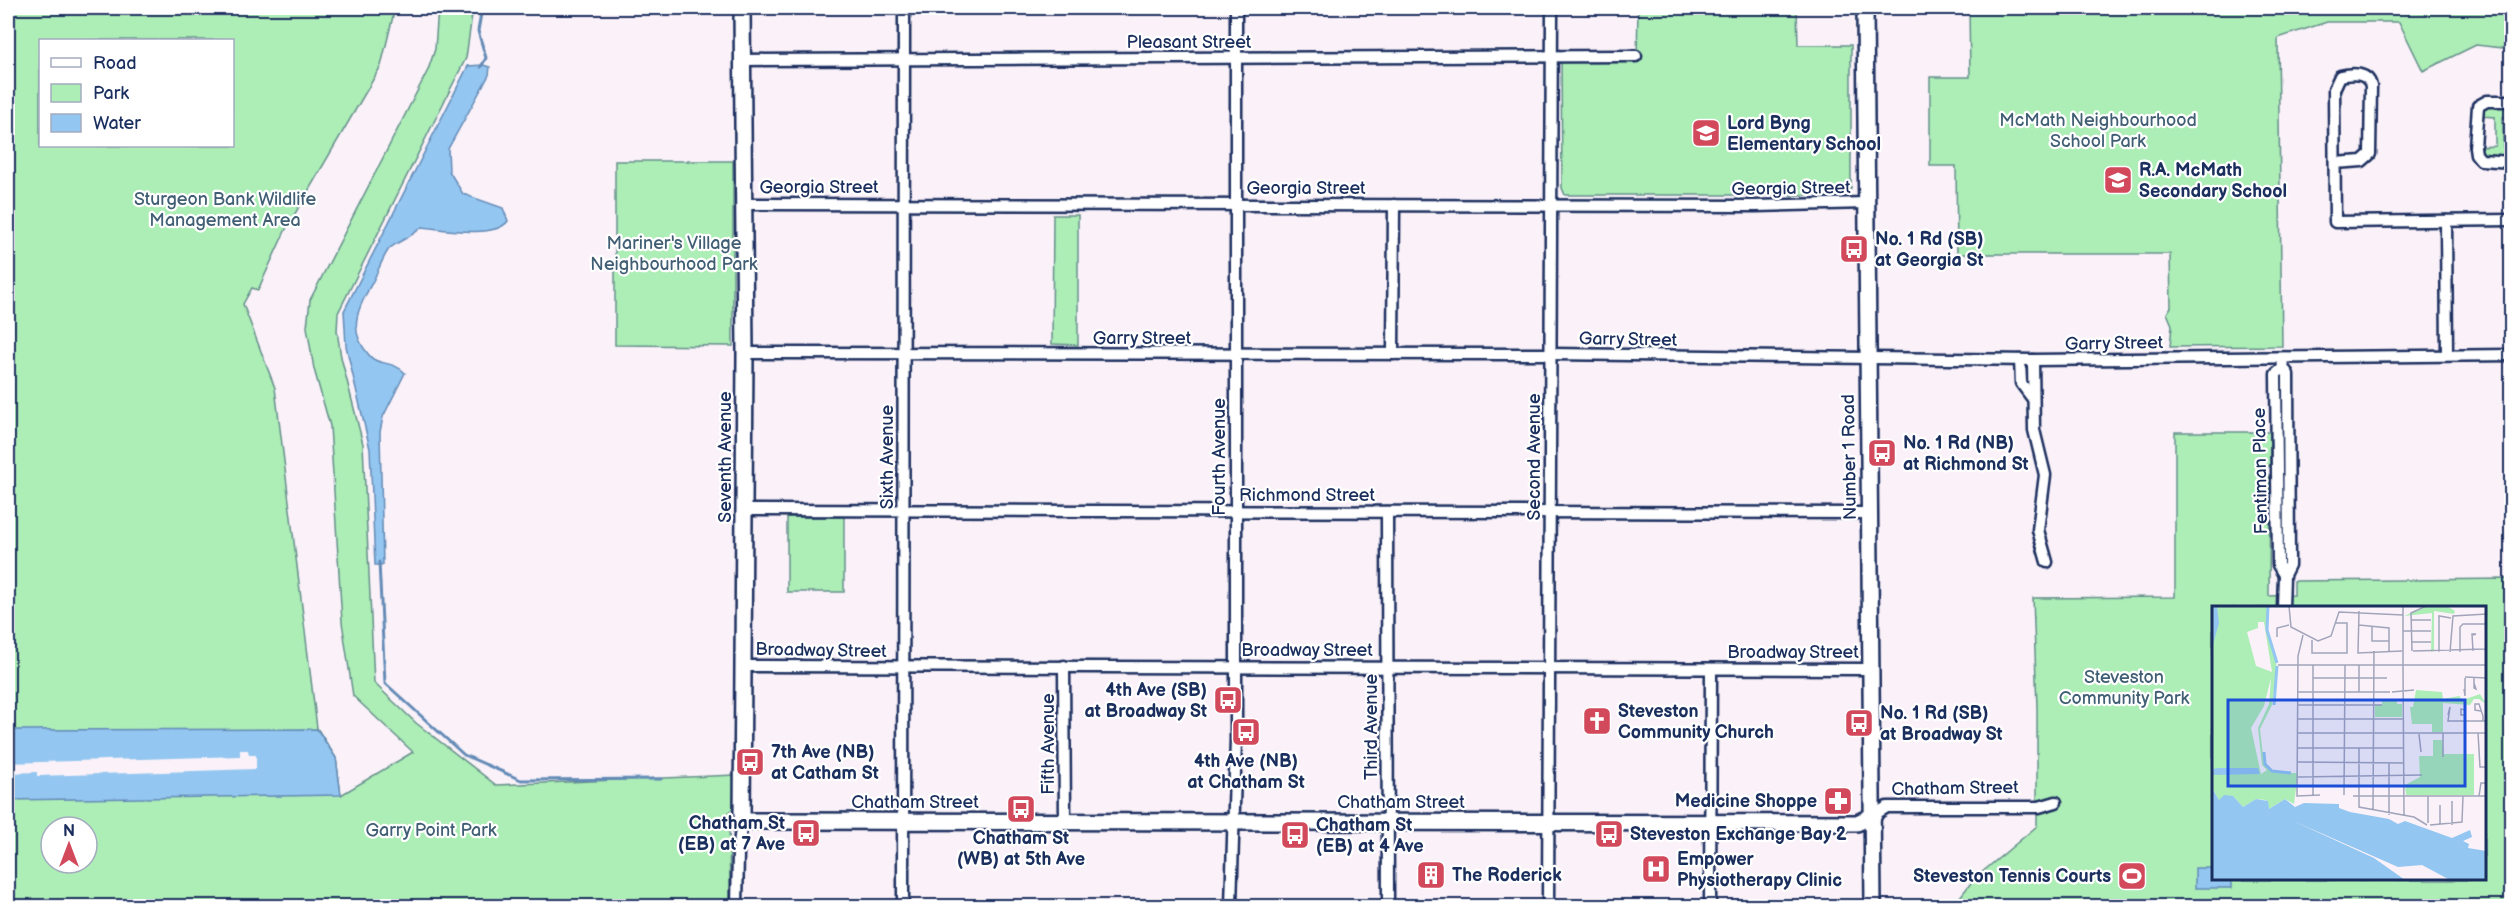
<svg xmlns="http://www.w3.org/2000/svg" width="2519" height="914" viewBox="0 0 2519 914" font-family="'Balsamiq Sans',sans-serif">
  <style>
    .green { fill: #adedb6; stroke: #648e8a; stroke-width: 1.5; fill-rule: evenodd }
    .water { fill: #93c6f0; stroke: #638ab6; stroke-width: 1.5 }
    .pier { fill: #fbf2f9 }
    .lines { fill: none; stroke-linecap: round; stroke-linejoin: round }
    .stream { stroke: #638ab6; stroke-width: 3 }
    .street-casing { stroke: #1b2f5e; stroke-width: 15 }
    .secondary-casing { stroke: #1b2f5e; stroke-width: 20 }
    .street { stroke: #fff; stroke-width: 10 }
    .secondary { stroke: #fff; stroke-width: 15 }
    .labels { text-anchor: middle; stroke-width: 4.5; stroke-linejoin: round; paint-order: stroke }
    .street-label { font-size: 18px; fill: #1b2f5e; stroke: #fff }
    .park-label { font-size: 18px; fill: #405e74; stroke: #fff }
    .poi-label { font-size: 18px; font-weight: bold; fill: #1b2f5e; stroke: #fff; text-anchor: start }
    .inset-river { fill: none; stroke: #93c6f0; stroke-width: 3 }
    .inset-road { fill: none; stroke: #a1a4bb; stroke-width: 1.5 }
    .view { fill: #1d4ed8; fill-opacity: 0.15; stroke: #1d4ed8; stroke-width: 3 }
    .inset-edge { fill: none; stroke: #1b2f5e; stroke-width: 3 }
  </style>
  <rect width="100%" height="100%" fill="#fbf2f9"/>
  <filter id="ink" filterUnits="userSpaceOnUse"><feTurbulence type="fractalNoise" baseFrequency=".0167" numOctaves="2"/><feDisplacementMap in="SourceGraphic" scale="12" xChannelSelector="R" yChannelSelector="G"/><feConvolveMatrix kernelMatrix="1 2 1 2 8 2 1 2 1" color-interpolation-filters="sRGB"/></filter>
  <g filter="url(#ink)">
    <g class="green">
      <path d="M8,8h387l-14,58 -95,163 -28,61 -6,-2 -9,16 32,84 42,340 19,30 5,37 72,-43 -60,-56 -11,-74 -12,-196 -16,-57 -7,-42 3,-27 118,-230 7,-21 3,-41h35l-7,50 -128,255 -1,18 4,26 22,87 11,239 42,40 80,62 240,-10 -1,31 -6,6 1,94h-722zM40,40h192v106h-192zM51,827h36v36h-36z"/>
      <path d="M1638,8h159l1,37h53v144l-6,3 -38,3h-242l-3,-7 -1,-129h76z"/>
      <path d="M1969,8h542v41l-35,-4 -53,26 -24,-49h-72l-49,16 4,308 -112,1 2,-22 -5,-12 4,-6 -1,-53h-213l-1,-88h-26v-89h40z"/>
      <path d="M2490,106h21v10l-8,1v30h8v9h-22l-8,-4 -1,-5 15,-1v-29l-14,-1 1,-7z"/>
      <path d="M615,161h118v185l-118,-1z"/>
      <path d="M1053,215h25v130l-26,-1z"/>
      <path d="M2175,432h95v34l-4,1 1,7 3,1 -1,121 25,-1v-14l217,-2v327h-558l21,-27 63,-53v-119l-4,-109 142,-1zM2213,608h271v272h-271z"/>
      <rect x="787" y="517" width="57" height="75"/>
    </g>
    <g class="water">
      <path d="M483,65l7,2 -1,8 -41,74 1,22 14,23 40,14 5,13c-13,18 -66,8 -86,6 -10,10 -29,17 -33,22 -6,8 -10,20 -15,30 -14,27 -29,49 -5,76 8,11 24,5 36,18l-22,44 -3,15 3,133h-8l-5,-116 -24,-103 -2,-35 124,-245z"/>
      <path d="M317,729l19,29 5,37 -333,5v-70z"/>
      <path d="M2195,868h18v12h19v8h-37z"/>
    </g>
    <path class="pier" d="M240,750h8l1,5h7v14l-219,7v-4l-29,1v-10l232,-7z"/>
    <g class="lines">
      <g class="stream">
        <path d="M481,67l5,-9 -8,-27 4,-23"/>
        <path d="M379,562l6,121 79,72 57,25 140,-1"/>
      </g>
      <g class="street-casing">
        <g id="street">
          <path d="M742,60l894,-4"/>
          <path d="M2512,101h-25l-9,5 -3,41 1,7 5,6 31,2"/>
          <path d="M2335,163l27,-2 8,-7 1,-68c-3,-14 -19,-13 -31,-10l-6,13 1,133 177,-2"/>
          <path d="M745,204l1010,2 111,-3"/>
          <path d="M2446,221l1,134"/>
          <path d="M745,353l806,1 482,6 479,-5"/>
          <path d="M1393,354l1,-149"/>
          <path d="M2282,358l1,10 5,6 1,191 -5,10 -1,33"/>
          <path d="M2020,360l1,23 12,16"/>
          <path d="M2033,360l1,70 11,45 -7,55 9,32"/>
          <path d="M2283,368l-7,6 2,191 6,10"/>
          <path d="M745,510l1125,3"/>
          <path d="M1387,512l1,394"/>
          <path d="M744,666l1126,3"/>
          <path d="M1064,666l1,155"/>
          <path d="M1874,815l13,-8h152l17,-5"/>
          <path d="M737,906l1,-54 4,-31"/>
          <path d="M903,906l1,-898"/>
          <path d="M1231,906l5,-167v-731"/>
          <path d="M1548,906l4,-898"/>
          <path d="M1710,906l1,-237"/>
        </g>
      </g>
      <g class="secondary-casing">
        <g id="secondary">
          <path d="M742,8l3,345 -3,468 1115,2 17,-8"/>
          <path d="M1865,8l8,898"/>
        </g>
      </g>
      <use href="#street" class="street"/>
      <use href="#secondary" class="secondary"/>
    </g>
  </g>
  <defs>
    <g id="school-square" transform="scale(1.5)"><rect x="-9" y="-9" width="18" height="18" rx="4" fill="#d1495b" stroke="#fff"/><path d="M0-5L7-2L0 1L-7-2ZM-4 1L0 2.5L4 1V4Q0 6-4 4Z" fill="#fff"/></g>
    <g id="bus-square" transform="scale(1.5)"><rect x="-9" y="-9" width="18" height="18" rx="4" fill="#d1495b" stroke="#fff"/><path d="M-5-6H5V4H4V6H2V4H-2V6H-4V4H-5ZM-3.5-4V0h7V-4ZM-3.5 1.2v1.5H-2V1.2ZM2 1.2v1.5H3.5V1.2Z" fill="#fff"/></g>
    <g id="church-square" transform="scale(1.5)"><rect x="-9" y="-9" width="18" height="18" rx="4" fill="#d1495b" stroke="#fff"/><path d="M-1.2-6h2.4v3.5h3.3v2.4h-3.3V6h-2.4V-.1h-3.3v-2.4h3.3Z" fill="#fff"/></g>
    <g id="pharmacy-square" transform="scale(1.5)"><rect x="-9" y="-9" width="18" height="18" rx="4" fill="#d1495b" stroke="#fff"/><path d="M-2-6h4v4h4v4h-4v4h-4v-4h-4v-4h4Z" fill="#fff"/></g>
    <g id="hospital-square" transform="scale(1.5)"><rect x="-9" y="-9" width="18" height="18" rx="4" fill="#d1495b" stroke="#fff"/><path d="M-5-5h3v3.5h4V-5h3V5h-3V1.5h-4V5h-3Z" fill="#fff"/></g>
    <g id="building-square" transform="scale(1.5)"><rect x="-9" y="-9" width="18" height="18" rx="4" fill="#d1495b" stroke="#fff"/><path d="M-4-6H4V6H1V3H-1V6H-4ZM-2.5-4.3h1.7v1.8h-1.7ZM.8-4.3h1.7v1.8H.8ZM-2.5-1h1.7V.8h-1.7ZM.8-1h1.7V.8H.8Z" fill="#fff"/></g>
    <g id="stadium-square" transform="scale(1.5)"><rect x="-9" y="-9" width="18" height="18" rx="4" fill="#d1495b" stroke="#fff"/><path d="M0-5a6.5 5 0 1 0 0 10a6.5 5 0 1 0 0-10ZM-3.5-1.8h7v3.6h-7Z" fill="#fff"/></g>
  </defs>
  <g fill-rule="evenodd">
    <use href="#school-square" x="1706" y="133"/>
    <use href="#school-square" x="2118" y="180"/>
    <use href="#bus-square" x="1854" y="249"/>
    <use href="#bus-square" x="1882" y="453"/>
    <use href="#bus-square" x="1228" y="700"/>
    <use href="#church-square" x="1597" y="721"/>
    <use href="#bus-square" x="1859" y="723"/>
    <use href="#bus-square" x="1246" y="732"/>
    <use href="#bus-square" x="750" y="762"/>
    <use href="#pharmacy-square" x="1838" y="801"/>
    <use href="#bus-square" x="1021" y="809"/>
    <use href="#bus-square" x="806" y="833"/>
    <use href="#bus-square" x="1609" y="834"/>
    <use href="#bus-square" x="1295" y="835"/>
    <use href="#hospital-square" x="1656" y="869"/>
    <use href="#building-square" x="1431" y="875"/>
    <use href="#stadium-square" x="2132" y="876"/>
  </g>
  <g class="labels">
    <g class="street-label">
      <text x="1189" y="48">Pleasant Street</text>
      <text x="819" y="193">Georgia Street</text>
      <text x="1306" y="194">Georgia Street</text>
      <text transform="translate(1791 188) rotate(-1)" y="6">Georgia Street</text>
      <text x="1142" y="344">Garry Street</text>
      <text transform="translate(1628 339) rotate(1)" y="6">Garry Street</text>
      <text transform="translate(2114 343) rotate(-1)" y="6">Garry Street</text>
      <text transform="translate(725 457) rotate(-90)" y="6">Seventh Avenue</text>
      <text transform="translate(887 457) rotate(-90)" y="6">Sixth Avenue</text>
      <text transform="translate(1219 457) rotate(-90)" y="6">Fourth Avenue</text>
      <text transform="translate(1534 457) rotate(-90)" y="6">Second Avenue</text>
      <text transform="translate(1849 457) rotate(-91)" y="6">Number 1 Road</text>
      <text transform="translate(2260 471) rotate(-91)" y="6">Fentiman Place</text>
      <text x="1307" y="501">Richmond Street</text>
      <text transform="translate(821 650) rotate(1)" y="6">Broadway Street</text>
      <text x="1307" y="656">Broadway Street</text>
      <text x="1793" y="658">Broadway Street</text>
      <text transform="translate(1371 727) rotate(-90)" y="6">Third Avenue</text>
      <text transform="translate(1048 744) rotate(-90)" y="6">Fifth Avenue</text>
      <text transform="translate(1955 788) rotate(-1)" y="6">Chatham Street</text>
      <text x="915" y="808">Chatham Street</text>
      <text x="1401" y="808">Chatham Street</text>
    </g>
    <g class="park-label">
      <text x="2098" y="126">McMath Neighbourhood<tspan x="2098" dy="21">School Park</tspan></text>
      <text x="225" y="205">Sturgeon Bank Wildlife<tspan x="225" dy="21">Management Area</tspan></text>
      <text x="674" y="249">Mariner's Village<tspan x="674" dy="21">Neighbourhood Park</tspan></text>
      <text x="2124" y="683">Steveston<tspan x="2124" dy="21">Community Park</tspan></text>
      <text x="431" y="836">Garry Point Park</text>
    </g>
    <g class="poi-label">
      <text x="1727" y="129">Lord Byng<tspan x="1727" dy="21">Elementary School</tspan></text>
      <text x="2139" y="176">R.A. McMath<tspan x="2139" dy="21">Secondary School</tspan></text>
      <text x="1875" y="245">No. 1 Rd (SB)<tspan x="1875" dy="21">at Georgia St</tspan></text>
      <text x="1903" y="449">No. 1 Rd (NB)<tspan x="1903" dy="21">at Richmond St</tspan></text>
      <text x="1207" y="696" text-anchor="end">4th Ave (SB)<tspan x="1207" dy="21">at Broadway St</tspan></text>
      <text x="1618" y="717">Steveston<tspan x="1618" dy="21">Community Church</tspan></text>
      <text x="1880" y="719">No. 1 Rd (SB)<tspan x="1880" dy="21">at Broadway St</tspan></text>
      <text x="771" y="758">7th Ave (NB)<tspan x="771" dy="21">at Catham St</tspan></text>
      <text x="1246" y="767" text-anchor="middle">4th Ave (NB)<tspan x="1246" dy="21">at Chatham St</tspan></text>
      <text x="1817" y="807" text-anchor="end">Medicine Shoppe</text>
      <text x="785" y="829" text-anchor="end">Chatham St<tspan x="785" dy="21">(EB) at 7 Ave</tspan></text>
      <text x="1316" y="831">Chatham St<tspan x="1316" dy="21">(EB) at 4 Ave</tspan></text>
      <text x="1630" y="840">Steveston Exchange Bay 2</text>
      <text x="1021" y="844" text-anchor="middle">Chatham St<tspan x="1021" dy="21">(WB) at 5th Ave</tspan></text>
      <text x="1677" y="865">Empower<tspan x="1677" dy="21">Physiotherapy Clinic</tspan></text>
      <text x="1452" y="881">The Roderick</text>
      <text x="2111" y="882" text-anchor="end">Steveston Tennis Courts</text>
    </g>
  </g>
  <g transform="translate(2212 606)">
    <rect width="274" height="274" fill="#fbf2f9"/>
    <path d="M0,0h56l-1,24 10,37 -5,38 -12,24 4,35 11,9h23l-4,31 -9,-5 -16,10 -3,-9 -10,-1 -13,8 -10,-11 -14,4 -7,-12zM46,16h6l8,50 -16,-6 -9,-34 11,-4zM59,72l-2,26 -11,24 4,37 5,5 -6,4 -10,-46 13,-22zM215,0h20l8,5 -1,3 -20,-3v40l-3,1 1,-39 -28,3zM204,84l26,2 1,7 16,-3 4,4 17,-6 6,10 -7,-5h-5l-4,6 -27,-2v29h-11v-8h-20l-2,-17h3zM170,93h15v5h5v13h-27v-12h7zM221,134h9l2,14h30v41h-68l-1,-10 15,-8 -1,-21h14z" fill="#adedb6" fill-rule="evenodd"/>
    <path d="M0,0h5l2,17 -7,25zM7,162h39l2,6 -48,1v-6zM0,182l7,12 5,-5 9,1 10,11 13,-8 12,2 1,8 16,-10 10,8 9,-4 35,1v4l11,4 39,7 9,5 7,-3 47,17 18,-8 2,7 -9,4 6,3 -1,4 18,3v29h-36l-28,-15 -24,2 -107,-47 83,38 31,22h-193z" fill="#93c6f0"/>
    <path class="inset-river" d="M56,0l-1,24 10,33M62,99l3,-39M52,146l1,12 7,7 19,2M0,230l94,44"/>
    <path class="inset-road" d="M77,0l2,21 27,14 13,-5 8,-24 64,3M191,0v59h84M147,5l-1,42 44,-2M199,14h20M147,19l30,3v23M160,21v14h17M191,25h28M91,29l-5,21 -1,140 23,-1M261,29l3,-1h-4l1,17M65,31v-9l12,-3M100,34v13h35v-30h-12M199,36h20M200,45l-1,-38 15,-7M201,45l73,-2M227,46v-36l12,2M238,46l3,-36 34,-2M248,46v-25l3,-3h23v25M66,59h125l1,151M147,59v27M253,71l22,1M101,72h74M262,72v10l2,1 -2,-6M252,83l1,7v-18M86,86h92M180,86l22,-2M86,99h84M269,105l-6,-1v-6h4l4,12v5M236,109l2,-8 -2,14h39M253,109h-4v-6l4,1v10M86,113h106M86,127h189M231,127v24M266,127l2,34h7M207,128l2,18M86,142h106M147,142v59l55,10 13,8M86,156l106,1M86,171l124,-2M101,189v-130M132,189l1,-130M141,190h134M216,190v27M267,190l2,-13h6M228,199v20M161,205l1,-160M177,209v-52M218,219l32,-3 1,-26M240,219v-24"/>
    <path class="view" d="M16,94h237v86h-237z"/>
    <rect width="274" height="274" class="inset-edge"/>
  </g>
  <rect width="2519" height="914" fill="none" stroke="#fff" stroke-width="30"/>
  <rect x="15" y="15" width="2489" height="884" fill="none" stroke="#1b2f5e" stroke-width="2" filter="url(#ink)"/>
  <rect x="39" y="39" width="195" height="108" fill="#ffffff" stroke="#a4acbf" stroke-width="1.5"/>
  <rect x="51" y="58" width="30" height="9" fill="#ffffff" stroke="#a4acbf" stroke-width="1.5"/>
  <text x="93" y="69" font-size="18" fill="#1b2f5e">Road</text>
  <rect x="51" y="84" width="30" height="18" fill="#adedb6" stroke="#a4acbf" stroke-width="1.5"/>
  <text x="93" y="99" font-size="18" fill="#1b2f5e">Park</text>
  <rect x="51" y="114" width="30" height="18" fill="#93c6f0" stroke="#a4acbf" stroke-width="1.5"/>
  <text x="93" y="129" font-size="18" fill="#1b2f5e">Water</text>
  <g transform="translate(69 845)"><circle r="28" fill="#ffffff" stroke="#a4acbf" stroke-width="1.5"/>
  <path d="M0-4.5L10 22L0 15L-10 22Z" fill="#d1495b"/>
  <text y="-9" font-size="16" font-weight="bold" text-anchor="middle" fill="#1b2f5e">N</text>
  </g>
</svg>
